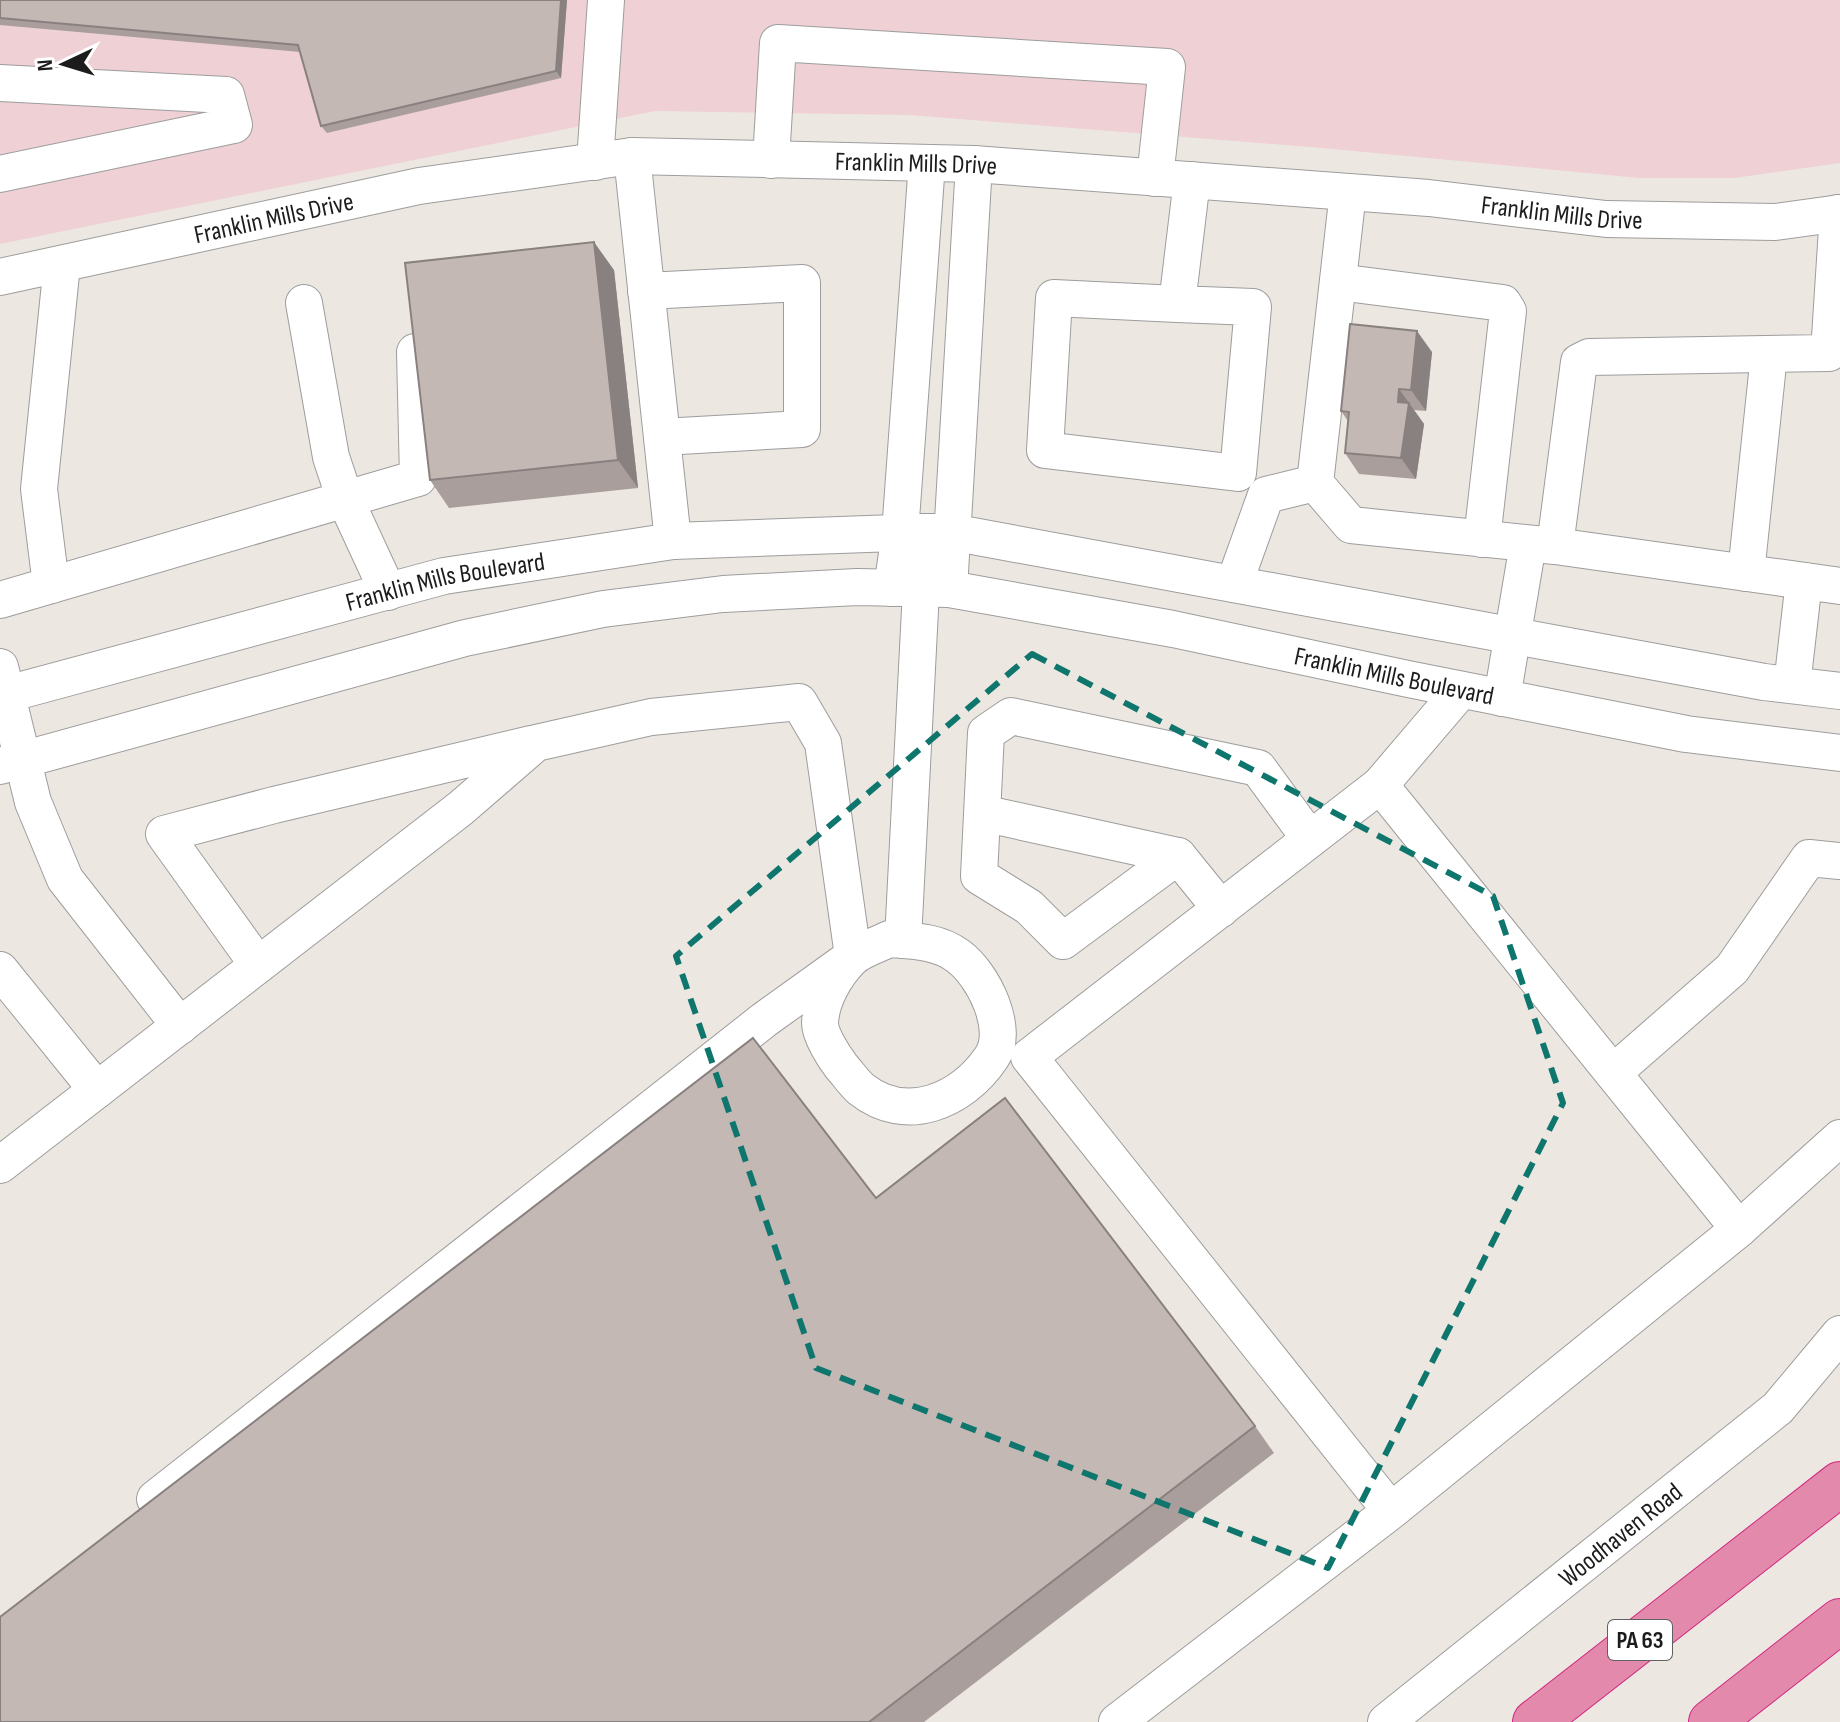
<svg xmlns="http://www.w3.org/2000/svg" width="1840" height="1722" viewBox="0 0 1840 1722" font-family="'Sofia Sans Condensed',sans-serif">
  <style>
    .commercial { fill: #eed0d5 }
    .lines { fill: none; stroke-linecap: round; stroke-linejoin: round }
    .minor-casing { stroke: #9d9d9d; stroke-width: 38 }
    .highway-casing { stroke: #d12883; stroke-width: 46 }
    .minor { stroke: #fff; stroke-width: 36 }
    .highway { stroke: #e38aac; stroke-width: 44 }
    .wall { fill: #a99e9c }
    .shaded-wall { fill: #89817f }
    .building { fill: #c4b8b5; stroke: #89817f; stroke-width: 2 }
    .marked { fill: none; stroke: #0f766e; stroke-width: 6; stroke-dasharray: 16 10; stroke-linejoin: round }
    .labels { text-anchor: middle; stroke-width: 8; stroke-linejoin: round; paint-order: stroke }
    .shield { fill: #fff; stroke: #606060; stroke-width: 2 }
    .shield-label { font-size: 24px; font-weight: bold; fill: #1c1c1c }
    .street-label { font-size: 26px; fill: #1c1c1c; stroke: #fff }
  </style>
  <rect width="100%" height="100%" fill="#ede7e1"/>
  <path class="commercial" d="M0,0h1840v163l-106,15h-95l-317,-30 -413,-33 -254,-4 -655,133z"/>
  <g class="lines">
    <g class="minor-casing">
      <g id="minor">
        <path d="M0,83l226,12 8,30 -234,49"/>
        <path d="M632,156l41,385"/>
        <path d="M771,160l7,-117 389,24 -12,111"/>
        <path d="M595,162l11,-162"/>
        <path d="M1348,192l-33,291 36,42 204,21 24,-184 10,-5 240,-4 9,-140"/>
        <path id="s1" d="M0,277l419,-91 213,-30 342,8 455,34 177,21 169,3 65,-9"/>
        <path d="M1338,282l165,21 5,8 -26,228"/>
        <path d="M646,291l156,-8v146l-140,8"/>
        <path d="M304,303l27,154 14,42 43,93"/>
        <path d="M1177,304l76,3 -15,166 -193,-23 9,-152 123,6 15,-124"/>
        <path d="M1555,546l285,40"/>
        <path d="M1746,573l23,-218"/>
        <path d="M1234,584l32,-89 49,-12"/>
        <path d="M51,585l-12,-96 23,-225"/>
        <path d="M892,588l8,-55 27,-370"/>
        <path d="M949,589l25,-425"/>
        <path d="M0,600l418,-122 -3,-126"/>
        <path d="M0,667l33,135 32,77 115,147"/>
        <path d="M1792,685l12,-104"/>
        <path id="s2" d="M0,696l444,-120 229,-35 251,-9h27l813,150 76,9"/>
        <path d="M1502,698l26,-154"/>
        <path id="s3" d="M0,766l465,-128 138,-29 120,-15 134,-7 92,2 224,40 235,50 278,55 154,19"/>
        <path d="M1380,785l81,-95"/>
        <path d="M982,813l196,43 -115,85 -34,-34 -50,-31 7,-143 25,-17 247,52 52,71"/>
        <path d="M1178,856l43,53"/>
        <path d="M889,939c24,2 49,2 69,17 25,18 53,74 33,102 -29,43 -85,67 -130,31 -7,-6 -13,-15 -20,-23 -7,-9 -21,-31 -21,-43 1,-23 15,-48 31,-64 9,-9 26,-14 38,-20z"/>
        <path d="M903,940l21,-408"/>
        <path d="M258,965l-94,-131 110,-29 257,-61"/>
        <path d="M0,970l97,120"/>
        <path d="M1613,1073l119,-104 77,-111 31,3"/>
        <path d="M0,1165l461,-357 75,-65 115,-26 148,-15 24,41 30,213 -89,64 -609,479"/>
        <path d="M1739,1229l101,-91"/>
        <path d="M1117,1722l274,-211 348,-282 -359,-444 -351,272 362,454"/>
        <path id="s4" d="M1386,1722l392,-314 62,-74"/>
      </g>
    </g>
    <g class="highway-casing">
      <g id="highway">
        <path d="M1535,1722l305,-238"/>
        <path d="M1711,1722l129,-101"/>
      </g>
    </g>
    <use href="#minor" class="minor"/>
    <use href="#highway" class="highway"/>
  </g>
  <g class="wall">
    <path d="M0,0h567l-6,78 -234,55 -6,-7 -21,-74 -300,-27z"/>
    <path d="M614,270l24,218 -189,20 -19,-28z"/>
    <path d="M1432,352l-6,59 -12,-1 10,14 -8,55 -57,-5 -14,-21 3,-32 -7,-10z"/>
    <path d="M876,1198l379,228 19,27 -350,269h-924z"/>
  </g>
  <g class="shaded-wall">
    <path d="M561,0h6l-6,78 -5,-7z"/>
    <path d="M594,242l20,28 24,218 -20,-28z"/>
    <path d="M1417,331l15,21 -6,59 -15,-21z"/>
    <path d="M1399,389l25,35 -8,55 -15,-21 -3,-56z"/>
  </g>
  <g class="building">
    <path d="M0,0h561l-5,71 -235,55 -23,-81 -298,-27z"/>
    <path d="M594,242l24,218 -188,20 -25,-217z"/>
    <path d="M1350,324l67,7 -6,59 -12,-1 -1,13 11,1 -8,55 -56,-5 4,-41 -8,-1z"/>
    <path d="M753,1038l123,160 129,-100 250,328 -386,296h-869v-105z"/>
  </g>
  <path class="marked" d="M1032,654l461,242 70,207 -235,465 -512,-200 -140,-412z"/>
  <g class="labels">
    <rect class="shield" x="1608" y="1620" width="64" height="40" rx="6"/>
    <g class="shield-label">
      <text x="1640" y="1648">PA 63</text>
    </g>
    <g class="street-label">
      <text dy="9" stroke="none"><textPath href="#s1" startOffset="928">Franklin Mills Drive</textPath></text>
      <text dy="9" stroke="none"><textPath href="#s1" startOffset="1576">Franklin Mills Drive</textPath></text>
      <text dy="9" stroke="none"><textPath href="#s1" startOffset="280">Franklin Mills Drive</textPath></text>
      <text dy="9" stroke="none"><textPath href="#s2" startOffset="460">Franklin Mills Boulevard</textPath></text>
      <text dy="9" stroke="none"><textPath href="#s3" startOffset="1424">Franklin Mills Boulevard</textPath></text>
      <text dy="9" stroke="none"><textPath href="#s4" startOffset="300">Woodhaven Road</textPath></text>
    </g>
  </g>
  <g transform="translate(64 64) rotate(266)" stroke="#ffffff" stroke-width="6" paint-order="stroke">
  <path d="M0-6L14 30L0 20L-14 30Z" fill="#1c1c1c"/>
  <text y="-12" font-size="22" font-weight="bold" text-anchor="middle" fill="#1c1c1c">N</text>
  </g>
</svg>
